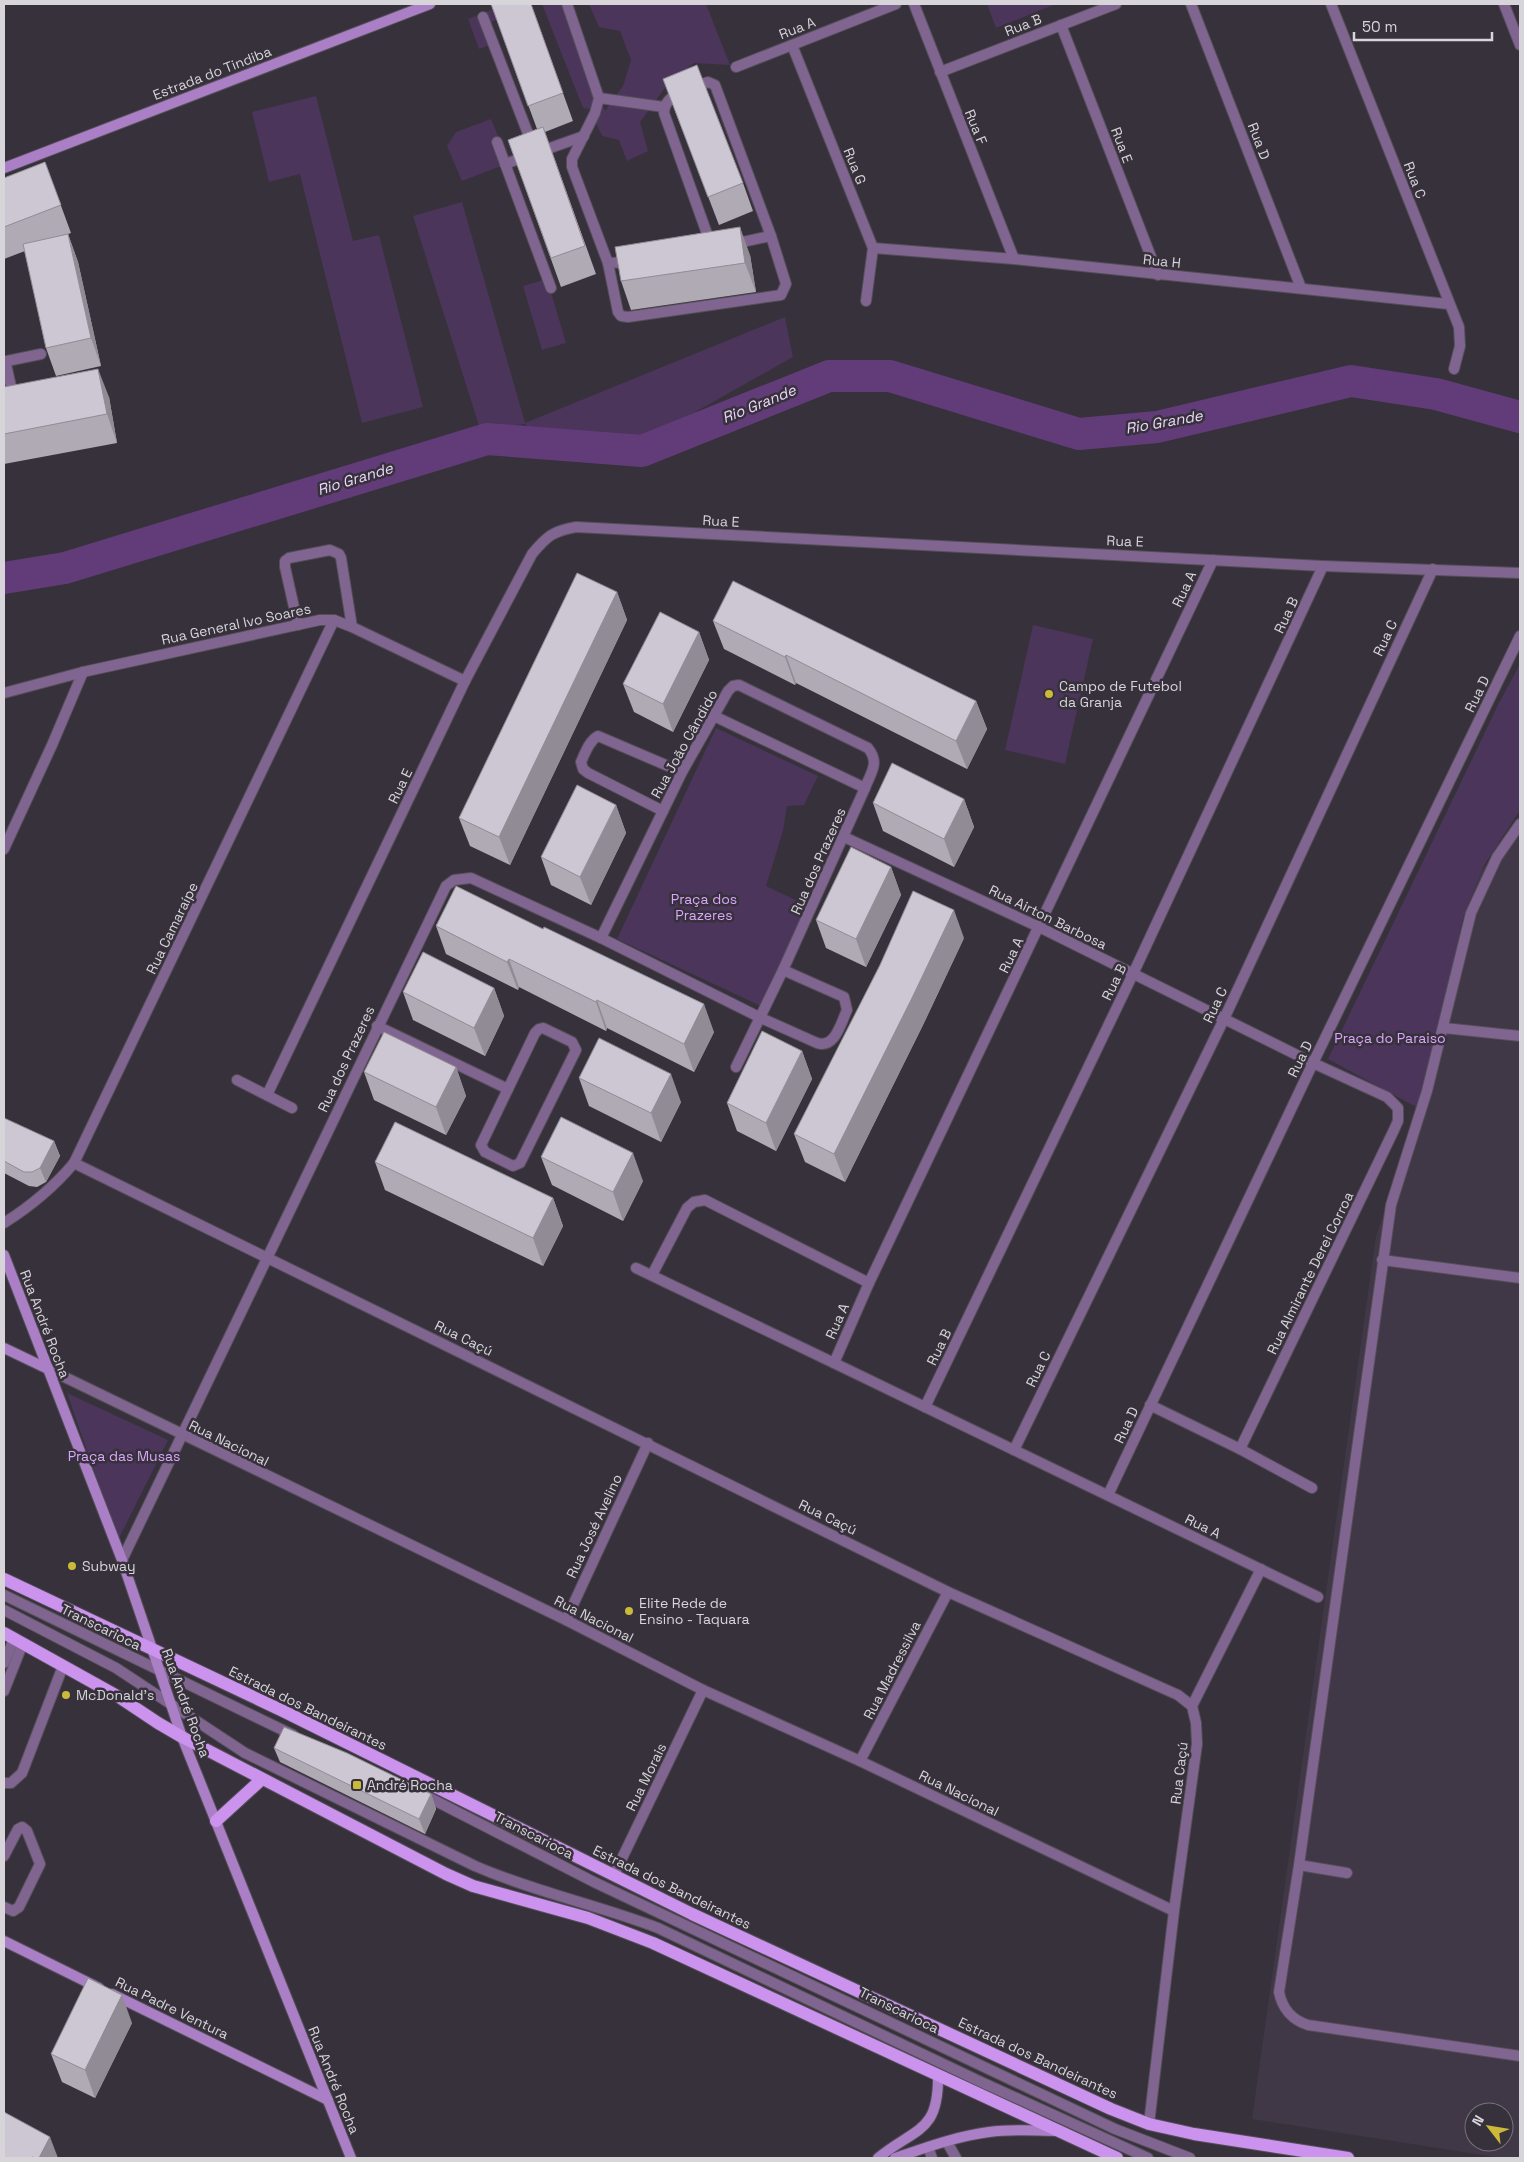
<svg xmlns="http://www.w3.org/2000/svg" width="1524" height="2162" viewBox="0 0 1524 2162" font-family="'Space Grotesk',sans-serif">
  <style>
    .built { fill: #403747; fill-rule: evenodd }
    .green { fill: #4b355a }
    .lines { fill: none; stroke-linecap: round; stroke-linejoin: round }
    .river { stroke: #613c78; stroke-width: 32 }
    .lane-casing { stroke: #544e58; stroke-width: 12 }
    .street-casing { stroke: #544e58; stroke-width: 12 }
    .secondary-casing { stroke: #544e58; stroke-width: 12 }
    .primary-casing { stroke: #544e58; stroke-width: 14 }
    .lane { stroke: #806591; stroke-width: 10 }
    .street { stroke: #806591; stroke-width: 10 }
    .secondary { stroke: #aa7fc6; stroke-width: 10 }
    .primary { stroke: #cb93ee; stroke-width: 12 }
    .wall { fill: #b0aab5 }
    .shaded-wall { fill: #908b94 }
    .building { fill: #cdc6d3; stroke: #908b94 }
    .poi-dot { fill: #cbba39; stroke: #37313b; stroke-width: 2 }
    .labels { text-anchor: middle; stroke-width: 5; stroke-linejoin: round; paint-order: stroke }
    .street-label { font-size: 14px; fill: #d7d4da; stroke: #37313b }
    .poi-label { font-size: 14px; fill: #d7d4da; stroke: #37313b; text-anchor: start }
    .park-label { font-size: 14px; fill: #dba5fe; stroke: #37313b }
    .water-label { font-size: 15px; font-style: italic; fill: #ebd6fa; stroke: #37313b }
  </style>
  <rect width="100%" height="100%" fill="#37313b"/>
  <path class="built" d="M1520,827v1331h-19l-249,-39 124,-883 46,-132 54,-228zM1474,2112h30v30h-30z"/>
  <g class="green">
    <path d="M506,4h29l-44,18 7,20 -19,7 -11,-30z"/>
    <path d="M542,4h23l40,107 18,-25 8,-26 -11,-29 -21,-4 -10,-23h117l24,61 -36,-2 -27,22 -27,37 8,29 -21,10 -8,-21 -17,-4 -12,-27 -7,-1z"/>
    <path d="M987,4h69l-60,24z"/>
    <path d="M316,96l37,145 26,-6 44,172 -61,16 -62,-249 -31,8 -17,-70z"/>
    <path d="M491,119l18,44 -47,18 -15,-35 9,-14z"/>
    <path d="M462,202l63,221 260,-106 8,40 -153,86 -106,-8 -9,-11 -45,5 -67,-213z"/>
    <path d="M547,279l19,64 -24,7 -19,-64z"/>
    <path d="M1033,625l60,14 -28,125 -60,-14z"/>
    <path d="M1520,664v146l-37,57 -20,51 -32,152 -13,38 -90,-49 171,-356z"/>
    <path d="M716,728l102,48 -14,29 -17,1 -4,25 -17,55 44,21 -47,100 -146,-68z"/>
    <path d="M67,1393l101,47 -50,100z"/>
  </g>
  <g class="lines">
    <path class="river" d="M4,578l61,-10 422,-129 155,12 187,-75h61l189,58 78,-7 194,-46 85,13 84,23"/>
    <g class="lane-casing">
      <g id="lane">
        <path d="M4,406l7,-1 3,-5 -8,-36 1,-3 34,-7"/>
        <path d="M1520,824l-23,33 -26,56 -44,178 -36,114 -92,660 -20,127c3,16 13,28 29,33l212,31"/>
        <path d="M377,1026l131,63"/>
        <path d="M543,1028l29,14 4,8 -56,113 -7,3 -28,-14 -4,-7 54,-112 4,-4z"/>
        <path d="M1444,1028l76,8"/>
        <path d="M1382,1260l138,18"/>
        <path d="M4,1595l289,140"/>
        <path d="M4,1610l112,58 129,85 230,113c60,26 123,39 183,62l321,153 169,77"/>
        <path d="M4,1663l10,-24"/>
        <path d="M4,1691l19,-48"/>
        <path d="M4,1783h7l11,-10 41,-107"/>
        <path d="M422,1794l172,88 521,247 75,29"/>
        <path d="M4,1856l14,-27 4,-2 5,4 13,33 -21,43 -6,4 -9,-4"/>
        <path d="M1299,1865l48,8"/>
        <path d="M947,2142l9,16"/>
        <path d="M928,2147l4,11"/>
      </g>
    </g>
    <g class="street-casing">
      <g id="street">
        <path d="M567,4l32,94"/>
        <path d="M914,4l100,255"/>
        <path d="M1191,4l110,284"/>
        <path d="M1331,4l128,323 1,19 -6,23"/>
        <path d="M1504,4l16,41"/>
        <path d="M483,17l49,127"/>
        <path d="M1061,25l97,250"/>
        <path d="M792,45l81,203 -7,53"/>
        <path d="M736,67l160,-63"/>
        <path d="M940,72l176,-68"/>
        <path d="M497,142l54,146"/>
        <path d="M505,164l79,-28"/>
        <path d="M711,245l-47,-132c0,-20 28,-25 44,-31l7,3 56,151 -38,8"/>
        <path d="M873,248l141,11 434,45"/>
        <path d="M630,262l-22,1 -36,-96v-8l23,-46 4,-15 65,9"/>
        <path d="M608,263l10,49 3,4 7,1 153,-22 5,-11 -15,-48"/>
        <path d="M1213,560l-344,723 -35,80 484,234"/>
        <path d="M298,625l-13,-58v-6l4,-3 41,-8 9,4 2,4 11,69"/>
        <path d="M4,693l79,-21 237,-52h14l18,7 113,54"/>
        <path d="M714,716l151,72"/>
        <path d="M663,811l-75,-38 -5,-4 -2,-7c4,-9 8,-21 17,-26l84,36"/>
        <path d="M844,837l195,90 274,136 74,34 11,11v13l-5,11 -153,317"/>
        <path d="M4,849l48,-104 31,-73"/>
        <path d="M601,938l81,-166 46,-81 5,-5 6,-1 129,63c12,15 3,24 -3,40l-82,182 -47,97"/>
        <path d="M237,1080l55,28"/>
        <path d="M267,1095l198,-414 67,-127c15,-18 21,-23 44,-27l747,39 197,7"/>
        <path d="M74,1163l874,429 230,103 14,11 4,17 1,21 -23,167 -25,213"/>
        <path d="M4,1223c27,-17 49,-35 70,-60l260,-543"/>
        <path d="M636,1268l198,95"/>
        <path d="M652,1275l35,-67 7,-6 11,-2 164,83"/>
        <path d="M48,1369l518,251 137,70 157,71 314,150"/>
        <path d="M1150,1405l90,44 72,39"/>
        <path d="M925,1407l208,-433 190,-408"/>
        <path d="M1014,1450l210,-431 209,-450"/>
        <path d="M1108,1495l205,-432 207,-427"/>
        <path d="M122,1560l324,-674 8,-6 17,-2 130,60 160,80 56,25c18,6 24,-20 30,-33l-3,-13 -61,-27"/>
        <path d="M566,1620l82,-177"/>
        <path d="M1192,1706l69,-137"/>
        <path d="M860,1761l88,-169"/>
        <path d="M614,1875l89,-185"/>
      </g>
    </g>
    <g class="secondary-casing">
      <g id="secondary">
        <path d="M4,168l426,-164"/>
        <path d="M4,1255l118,305 60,177 169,421"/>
        <path d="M4,1348l44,21"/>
        <path d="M4,1941l95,47"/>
        <path d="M112,1994l216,106"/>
        <path d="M878,2158c38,-31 61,-25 60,-83"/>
        <path d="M895,2158c30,-10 62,-22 94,-26 22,-3 44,-2 66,-1"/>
      </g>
    </g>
    <g class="primary-casing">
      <g id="primary">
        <path d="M4,1579l279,132 409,203 419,195 38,15 45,10 154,24"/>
        <path d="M4,1633l115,64 39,26 24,14 264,137 27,12 115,32 65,25 464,215"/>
        <path d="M216,1821l46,-42"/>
      </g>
    </g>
    <use href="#lane" class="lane"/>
    <use href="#street" class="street"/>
    <use href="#secondary" class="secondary"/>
    <use href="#primary" class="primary"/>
  </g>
  <g class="wall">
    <path d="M491,4h40l42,117 -28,11 51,142 -35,13 -53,-147 29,-11z"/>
    <path d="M663,79l80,104 10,28 -34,14z"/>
    <path d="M45,162l26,71 -3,1 10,28 23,104 -45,10 -10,-28 -21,-97 -21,8v-81z"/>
    <path d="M750,255l6,37 -125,18 -10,-29z"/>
    <path d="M4,387l105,10 8,46 -113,21z"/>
    <path d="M617,592l10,28 -117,245 -40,-19 -11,-28z"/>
    <path d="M713,621l263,80 11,28 -20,40 -171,-86 -1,2 -71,-36z"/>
    <path d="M699,632l10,28 -36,72 -39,-20 -11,-28z"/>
    <path d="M964,799l10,28 -20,40 -71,-36 -10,-28z"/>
    <path d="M616,805l10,28 -35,72 -40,-20 -10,-28z"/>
    <path d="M891,867l10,28 -35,72 -40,-19 -10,-28z"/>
    <path d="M436,926l278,106 -20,40 -87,-44 -1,3 -87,-44 -1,3 -72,-36z"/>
    <path d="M964,938l-41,87 -78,157 -40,-20 -11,-28z"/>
    <path d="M494,988l10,28 -19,40 -72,-36 -10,-28z"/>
    <path d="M802,1051l10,28 -36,72 -39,-20 -10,-28z"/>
    <path d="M456,1067l10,29 -20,39 -72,-35 -10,-28z"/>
    <path d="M579,1078l102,24 -20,40 -72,-36z"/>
    <path d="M4,1118l50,23 6,15 -14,26 -9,5 -8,-1 -25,-13z"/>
    <path d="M541,1157l102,24 -20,40 -71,-36z"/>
    <path d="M375,1162l178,36 10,28 -20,40 -158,-76z"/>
    <path d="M274,1748l157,46 5,15 -11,25 -145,-72z"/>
    <path d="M132,2023l-37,75 -33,-16 -11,-28z"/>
  </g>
  <g class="shaded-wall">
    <path d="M740,227l10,28 6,37 -11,-29z"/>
    <path d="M68,234l10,28 23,104 -10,-28z"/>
    <path d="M98,369l11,28 8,46 -10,-29z"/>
    <path d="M617,592l10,28 -117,245 -11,-28z"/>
    <path d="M699,632l10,28 -36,72 -10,-28z"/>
    <path d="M786,655l10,28 -1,2 -10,-28z"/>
    <path d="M976,701l11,28 -20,40 -11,-28z"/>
    <path d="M964,799l10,28 -20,40 -10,-28z"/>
    <path d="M616,805l10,28 -35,72 -11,-28z"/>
    <path d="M891,867l10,28 -35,72 -10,-28z"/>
    <path d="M954,910l10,28 -41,87 -78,157 -11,-28z"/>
    <path d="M509,959l10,28 -1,3 -11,-28z"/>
    <path d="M494,988l10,28 -19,40 -11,-28z"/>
    <path d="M597,1000l10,28 -1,3 -10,-29z"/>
    <path d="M704,1004l10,28 -20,40 -10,-28z"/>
    <path d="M802,1051l10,28 -36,72 -10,-28z"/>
    <path d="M456,1067l10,29 -20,39 -10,-28z"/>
    <path d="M671,1074l10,28 -20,40 -10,-29z"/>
    <path d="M54,1141l6,15 -14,26 -6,-14z"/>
    <path d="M633,1153l10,28 -20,40 -10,-29z"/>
    <path d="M553,1198l10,28 -20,40 -10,-28z"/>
    <path d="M431,1794l5,15 -11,25 -6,-15z"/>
    <path d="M122,1995l10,28 -37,75 -10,-28z"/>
    <path d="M50,2137l8,21h-19z"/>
  </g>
  <g class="building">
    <path d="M491,4h40l32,89 -35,13z"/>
    <path d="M697,65l46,118 -35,14 -45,-118z"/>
    <path d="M543,127l42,119 -34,12 -43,-118z"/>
    <path d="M45,162l16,43 -57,22v-49z"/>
    <path d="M740,227l5,36 -124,18 -6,-34z"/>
    <path d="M68,234l23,104 -45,10 -23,-104z"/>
    <path d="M98,369l9,45 -103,20v-47z"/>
    <path d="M577,573l40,19 -118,245 -40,-19z"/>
    <path d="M733,581l243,120 -20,40 -170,-86 -1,2 -72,-36z"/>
    <path d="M660,612l39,20 -36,72 -40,-20z"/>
    <path d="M892,763l72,36 -20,40 -71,-36z"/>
    <path d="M577,785l39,20 -36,72 -39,-20z"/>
    <path d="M851,847l40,20 -35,72 -40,-19z"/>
    <path d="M456,886l87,43 1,-2 160,77 -20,40 -87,-44 -1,2 -87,-43 -2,3 -71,-36z"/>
    <path d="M913,891l41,19 -41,86 -79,158 -40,-20 86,-169z"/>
    <path d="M423,952l71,36 -20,40 -71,-36z"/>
    <path d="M762,1031l40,20 -36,72 -39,-20z"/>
    <path d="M384,1032l72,35 -20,40 -72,-35z"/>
    <path d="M599,1038l72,36 -20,39 -72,-35z"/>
    <path d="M561,1117l72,36 -20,39 -72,-35z"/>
    <path d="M4,1118l50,23 -14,27 -8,4h-8l-20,-11z"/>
    <path d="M395,1122l158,76 -20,40 -158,-76z"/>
    <path d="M284,1727l63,26 84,41 -12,25 -145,-71z"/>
    <path d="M88,1978l34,17 -37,75 -34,-16z"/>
    <path d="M4,2112l46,25 -11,21h-4l-3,-1v1h-28z"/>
  </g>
  <g class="poi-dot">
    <circle cx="1049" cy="694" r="5"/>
    <circle cx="72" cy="1566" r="5"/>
    <circle cx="629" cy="1611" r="5"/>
    <circle cx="66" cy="1695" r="5"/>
    <rect x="352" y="1780" width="10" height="10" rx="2.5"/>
  </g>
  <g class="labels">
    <g class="street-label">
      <text transform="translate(1023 25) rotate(-21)" y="5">Rua B</text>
      <text transform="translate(797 28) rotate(-21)" y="5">Rua A</text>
      <text transform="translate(212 73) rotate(-21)" y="5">Estrada do Tindiba</text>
      <text transform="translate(976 127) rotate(68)" y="5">Rua F</text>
      <text transform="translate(1259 141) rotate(69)" y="5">Rua D</text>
      <text transform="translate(1122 145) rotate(69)" y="5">Rua E</text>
      <text transform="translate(855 166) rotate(68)" y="5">Rua G</text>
      <text transform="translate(1415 180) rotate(69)" y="5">Rua C</text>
      <text transform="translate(1162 261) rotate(6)" y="5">Rua H</text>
      <text transform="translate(721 521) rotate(3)" y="5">Rua E</text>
      <text transform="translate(1125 541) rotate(2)" y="5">Rua E</text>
      <text transform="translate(1184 589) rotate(-65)" y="5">Rua A</text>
      <text transform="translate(1286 615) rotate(-65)" y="5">Rua B</text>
      <text transform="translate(236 624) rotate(-12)" y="5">Rua General Ivo Soares</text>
      <text transform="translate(1385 638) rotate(-65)" y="5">Rua C</text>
      <text transform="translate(1477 694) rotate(-64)" y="5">Rua D</text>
      <text transform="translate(684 744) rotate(-61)" y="5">Rua João Cândido</text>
      <text transform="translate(400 786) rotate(-64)" y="5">Rua E</text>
      <text transform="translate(818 861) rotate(-66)" y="5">Rua dos Prazeres</text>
      <text transform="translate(1048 917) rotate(26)" y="5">Rua Airton Barbosa</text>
      <text transform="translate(172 928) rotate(-64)" y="5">Rua Camaraípe</text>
      <text transform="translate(1011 955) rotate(-64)" y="5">Rua A</text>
      <text transform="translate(1114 982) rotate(-64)" y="5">Rua B</text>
      <text transform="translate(1215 1005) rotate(-65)" y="5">Rua C</text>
      <text transform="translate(346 1059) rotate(-65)" y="5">Rua dos Prazeres</text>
      <text transform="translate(1300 1059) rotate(-64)" y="5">Rua D</text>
      <text transform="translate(1310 1273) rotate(-64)" y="5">Rua Almirante Derei Corroa</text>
      <text transform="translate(837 1321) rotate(-66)" y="5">Rua A</text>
      <text transform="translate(45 1324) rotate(69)" y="5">Rua André Rocha</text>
      <text transform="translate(464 1338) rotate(26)" y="5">Rua Caçú</text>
      <text transform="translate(939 1347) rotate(-64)" y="5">Rua B</text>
      <text transform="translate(1038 1369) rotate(-64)" y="5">Rua C</text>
      <text transform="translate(1126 1425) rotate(-65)" y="5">Rua D</text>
      <text transform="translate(229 1443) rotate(26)" y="5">Rua Nacional</text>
      <text transform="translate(828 1517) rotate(26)" y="5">Rua Caçú</text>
      <text transform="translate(594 1526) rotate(-65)" y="5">Rua José Avelino</text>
      <text transform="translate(1203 1526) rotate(26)" y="5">Rua A</text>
      <text transform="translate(594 1619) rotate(27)" y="5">Rua Nacional</text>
      <text transform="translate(101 1627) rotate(26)" y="5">Transcarioca</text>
      <text transform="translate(892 1670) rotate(-63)" y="5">Rua Madressilva</text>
      <text transform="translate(186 1703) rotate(70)" y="5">Rua André Rocha</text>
      <text transform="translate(308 1708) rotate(26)" y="5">Estrada dos Bandeirantes</text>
      <text transform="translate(1179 1773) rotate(-83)" y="5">Rua Caçú</text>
      <text transform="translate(646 1777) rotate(-64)" y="5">Rua Morais</text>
      <text transform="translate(959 1793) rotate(26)" y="5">Rua Nacional</text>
      <text transform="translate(534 1835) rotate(27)" y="5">Transcarioca</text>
      <text transform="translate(672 1887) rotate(26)" y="5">Estrada dos Bandeirantes</text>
      <text transform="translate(172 2008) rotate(26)" y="5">Rua Padre Ventura</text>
      <text transform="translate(899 2010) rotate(26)" y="5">Transcarioca</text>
      <text transform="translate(1038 2058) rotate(25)" y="5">Estrada dos Bandeirantes</text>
      <text transform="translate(334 2080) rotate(68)" y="5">Rua André Rocha</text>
    </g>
    <g class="poi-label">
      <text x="1059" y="691">Campo de Futebol<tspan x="1059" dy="16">da Granja</tspan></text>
      <text x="82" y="1571">Subway</text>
      <text x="639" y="1608">Elite Rede de<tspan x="639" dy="16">Ensino - Taquara</tspan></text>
      <text x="76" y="1700">McDonald's</text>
      <text x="367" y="1790">André Rocha</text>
    </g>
    <g class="park-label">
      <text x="704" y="904">Praça dos<tspan x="704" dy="16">Prazeres</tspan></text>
      <text x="1390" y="1043">Praça do Paraiso</text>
      <text x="124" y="1461">Praça das Musas</text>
    </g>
    <g class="water-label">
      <text transform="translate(759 404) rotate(-22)" y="5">Rio Grande</text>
      <text transform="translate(1164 422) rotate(-10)" y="5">Rio Grande</text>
      <text transform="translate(355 479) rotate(-17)" y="5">Rio Grande</text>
    </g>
  </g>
  <rect width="1524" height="2162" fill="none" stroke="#d7d4da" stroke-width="10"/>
  <g transform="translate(1489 2127) rotate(301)"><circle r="24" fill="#37313b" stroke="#77727b"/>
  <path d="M0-4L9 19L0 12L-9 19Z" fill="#cbba39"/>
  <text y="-8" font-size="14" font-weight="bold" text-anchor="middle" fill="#d7d4da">N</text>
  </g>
  <path d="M1354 32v8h138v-8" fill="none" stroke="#d7d4da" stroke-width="2.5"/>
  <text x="1362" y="32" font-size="15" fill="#d7d4da" stroke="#37313b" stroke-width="4" paint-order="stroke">50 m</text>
</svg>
